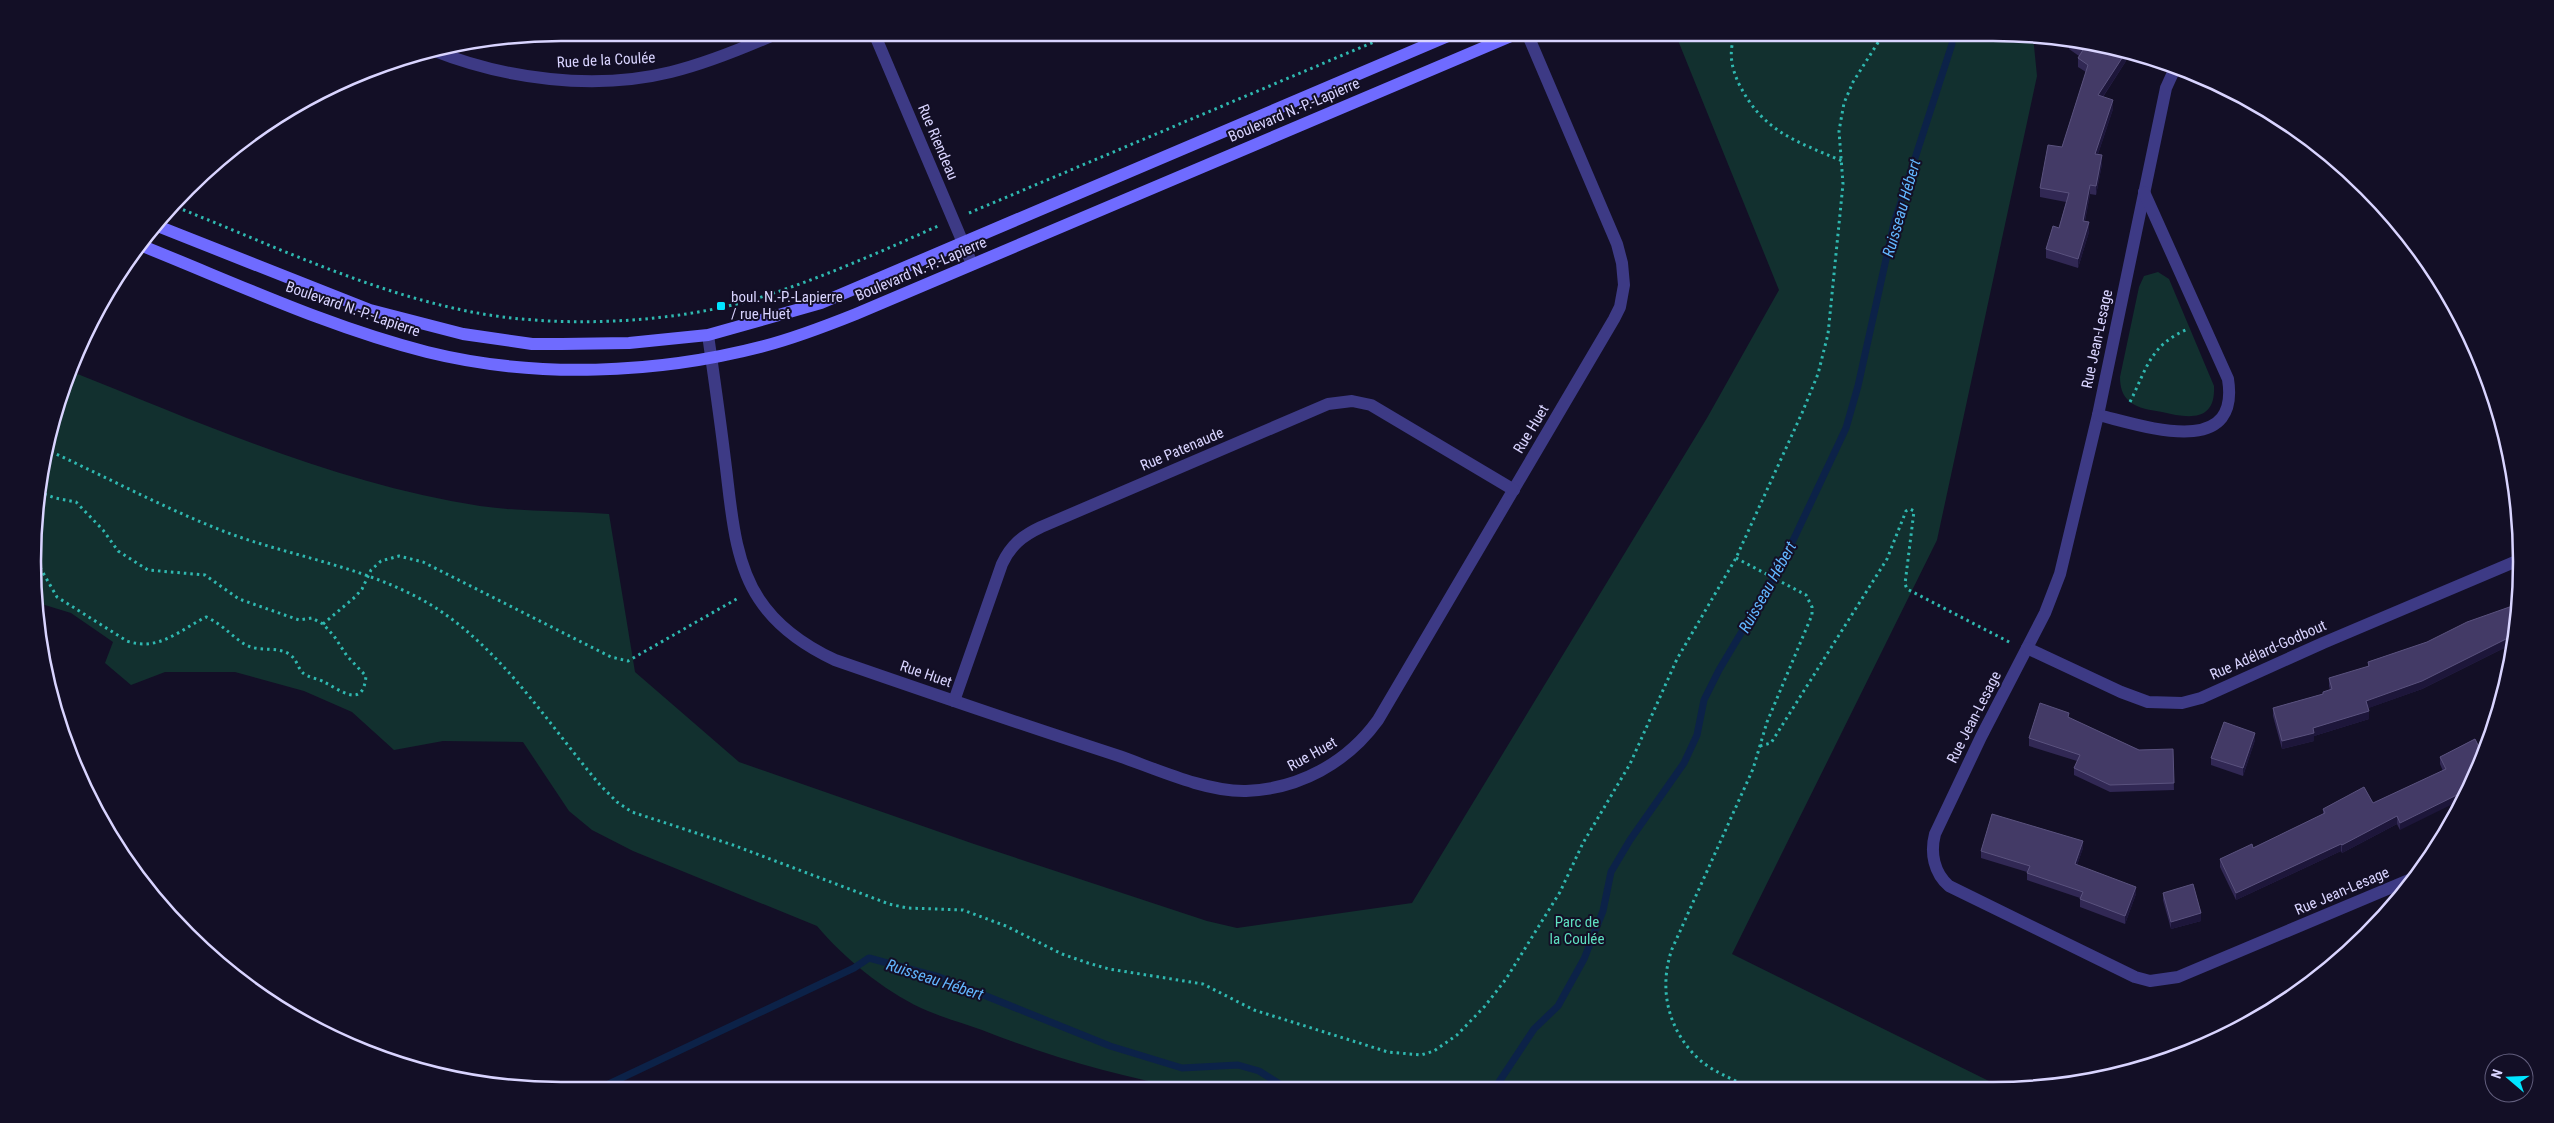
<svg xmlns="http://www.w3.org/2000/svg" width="2554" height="1123" viewBox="0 0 2554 1123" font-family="'Roboto Condensed',sans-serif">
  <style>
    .green { fill: #12302f }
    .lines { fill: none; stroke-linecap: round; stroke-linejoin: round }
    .stream { stroke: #0c2248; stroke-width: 7 }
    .path { stroke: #2fb8b0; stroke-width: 3; stroke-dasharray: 2.5 4; stroke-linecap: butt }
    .street { stroke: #3d3a85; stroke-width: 12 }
    .secondary { stroke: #6f6bff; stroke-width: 12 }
    .wall { fill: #312854 }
    .shaded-wall { fill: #1d163a }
    .building { fill: #433a66; stroke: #5a527e }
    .poi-dot { fill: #00e5ff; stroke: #130f26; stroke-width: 2 }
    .labels { text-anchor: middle; stroke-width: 4; stroke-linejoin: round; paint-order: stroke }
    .street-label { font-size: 15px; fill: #d9d4ff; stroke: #130f26 }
    .poi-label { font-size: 15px; fill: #d9d4ff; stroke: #130f26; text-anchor: start }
    .park-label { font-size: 15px; fill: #5fe0c0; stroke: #130f26 }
    .water-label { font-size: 16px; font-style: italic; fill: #62b6ff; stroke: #130f26 }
    .rim { fill: none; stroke: #d9d4ff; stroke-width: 2.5 }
  </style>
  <rect width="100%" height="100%" fill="#130f26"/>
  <g class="green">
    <path d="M1675,33h318l40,3 4,40 -100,464 -205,414 267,132 -808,3c-73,-12 -140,-32 -209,-59 -20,-7 -41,-13 -61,-22 -38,-18 -77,-50 -104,-82l-184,-75 -41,-21 -23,-19 -46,-69 -80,-1 -49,9 -42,-38 -48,-21 -69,-19h-70l-34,13 -26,-22 8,-21 -42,-29 -36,-11c-5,-76 3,-161 35,-231 133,53 267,113 410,135 42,6 86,5 129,8l26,158 104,90 235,82 233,77 30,7 175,-25 295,-485 72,-128z"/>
    <path d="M2158,272l11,7 45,107c2,37 -27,32 -52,26 -11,-2 -24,-3 -33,-11 -7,-6 -9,-15 -9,-24l19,-90 5,-11z"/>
  </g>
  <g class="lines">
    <g class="stream">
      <path d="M1495,1088l39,-59 24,-23 26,-47 19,-48 8,-39 19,-32 54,-77 13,-28 7,-35 15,-30 62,-104 65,-138 12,-42 36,-163 58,-179"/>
      <path d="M596,1090l258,-122 15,-10 70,19 171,69 72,22 56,-3 21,6 27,17"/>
    </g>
    <g class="path">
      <path d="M1736,33c-8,17 -5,34 3,51 24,48 57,57 103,77"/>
      <path d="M171,205c97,38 193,85 296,106 87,18 203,13 288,-12 62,-19 123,-46 183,-73"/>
      <path d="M969,213l426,-180"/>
      <path d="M2130,402c17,-34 20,-57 58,-73"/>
      <path d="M45,449c62,28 122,61 186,85 72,26 154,36 218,83 61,45 102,110 151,168l17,17 15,10 101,33 156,59 18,4 56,2 43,16 56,28 26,9 21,6 94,15 51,26 134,42 33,3 13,-4 23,-16 28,-29 21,-27 54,-87 23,-49 47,-79 47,-105 59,-101 66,-145 16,-39 10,-40 15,-150 -4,-53 5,-28 9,-21 31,-49"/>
      <path d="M34,549l4,15 19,33 70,44c31,11 53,-11 79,-24 19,8 30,25 45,30 12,4 27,0 38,7 8,5 8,13 14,19 4,4 16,6 21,9 18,9 39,27 42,-6l-19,-20 -13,-20 -11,-12 -11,-6 -13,2 -60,-21 -34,-24 -57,-5 -30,-19 -15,-21 -27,-28 -21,-4 -16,-6"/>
      <path d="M1736,558l70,37 6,12v8l-45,107 -14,47 -81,180c-14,40 -4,83 29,112 13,11 32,18 47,26"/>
      <path d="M323,624l32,-27 7,-8 9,-19 10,-9 18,-5 24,6 188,95 17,4 112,-64"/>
      <path d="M1760,746l11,-3 116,-184 19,-48 4,-2 4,2 -9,73 2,5 104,54"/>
    </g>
    <g class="street">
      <path d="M874,33l98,231"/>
      <path d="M432,50c73,29 162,41 239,22 37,-9 73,-24 107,-39"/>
      <path d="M2176,66l-10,22 -68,327 -38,159 -15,39 -64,124 -46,97c-5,19 -1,39 14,52l186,91 15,4 28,-4 238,-100"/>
      <path d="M708,335c6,42 12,83 17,125 6,45 8,100 34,139 19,29 46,47 76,61 95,33 189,65 284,96 37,13 87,36 127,35 53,-2 101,-28 132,-71l236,-401 6,-12 4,-22 -2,-22 -5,-19 -90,-211"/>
      <path d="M2098,415c43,10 143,46 130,-36l-84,-187"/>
      <path d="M2027,648l94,44 27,10 34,1 19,-5 122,-55 196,-83"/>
      <path d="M954,701l48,-137c9,-19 20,-28 39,-37l287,-123 24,-3 19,4 143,85"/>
    </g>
    <g class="secondary">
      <path d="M155,225l215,85 93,24 69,10h30l67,-1 79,-8 113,-32 634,-270"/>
      <path d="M140,245c95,38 188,82 287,107 109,27 229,22 337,-6 31,-8 62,-20 92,-32l662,-281"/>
    </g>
  </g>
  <g class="wall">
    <path d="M2069,40l26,3 29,7 2,11 -23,36 10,12 -15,45 4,10 -6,31 -6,-1 -5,27 4,11 -11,36 -32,-10v-9l13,-21 7,-26 -26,-5v-9l22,-41 24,-75 -8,-5v-9l1,-2 -10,-7z"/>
    <path d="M2518,604l-8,47 -2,-5 -86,43 -54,19 1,11 -55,17v5l-32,8 -9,-33v-8l50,-14v-2l7,-2 -1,-4v-8l39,-11v-5l59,-20z"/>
    <path d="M2069,718l70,32 34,-1 1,41 -64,2 -36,-17v-7l3,-7 -48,-15v-8z"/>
    <path d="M2475,739l-75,91 -3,-6 -55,29 -1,-2 -105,49 -16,-33v-8l33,-11 70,-34v-5l50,-6 70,-32 -3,-7v-7z"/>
    <path d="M2255,740l-12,36 -32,-11v-7z"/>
    <path d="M2083,848l-6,17 59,29 -11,30 -45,-17v-9l-53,-18v-8l-46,-14v-7z"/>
    <path d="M2163,893l38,28 -30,8 -8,-29z"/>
  </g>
  <g class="shaded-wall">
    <path d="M2126,52v9l-28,43v-9z"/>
    <path d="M2113,100v9l-18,54v-9z"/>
    <path d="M2102,155v9l-6,31v-9z"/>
    <path d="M2090,185v9l-7,36v-9z"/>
    <path d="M2089,222v10l-11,36v-9z"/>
    <path d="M2508,638v8l-86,43 -56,20v-8z"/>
    <path d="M2515,641l-2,9 -3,1v-9z"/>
    <path d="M2369,711v8l-55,17v5l-32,8v-8l31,-13z"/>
    <path d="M2255,733v7l-12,36v-8z"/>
    <path d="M2467,790l-4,9 -63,31v-7z"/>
    <path d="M2397,816v8l-55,29v-8z"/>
    <path d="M2083,841v7l-8,23v-7z"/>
    <path d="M2341,844v7l-105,49v-7z"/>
    <path d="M2136,887v7l-11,30v-8z"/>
    <path d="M2201,913v8l-30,8v-7z"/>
  </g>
  <g class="building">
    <path d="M2069,40l26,3 27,7 4,2 -28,43 15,5 -18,54 7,1 -6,31 -6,-1 -7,36 6,1 -11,37 -32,-10 7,-23 6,2 10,-35 -29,-5 8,-43 14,2 26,-82 -10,-7 5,-8z"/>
    <path d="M2518,604l-1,27 -2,10 -5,1 -2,-4 -86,43 -56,20 3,10 -56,17 1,5 -32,8 -9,-33 50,-14v-2l9,-3 -3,-11 40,-12 -1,-4 59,-20 40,-20z"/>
    <path d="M2040,703l29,10 -1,4 71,33 34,-1 1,34 -64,2 -36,-17 6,-13 -51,-17z"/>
    <path d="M2224,722l31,11 -12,35 -32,-10z"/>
    <path d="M2475,739l8,16 -16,35 -67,33 -3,-7 -55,29 -1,-1 -105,49 -16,-34 32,-15 1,4 72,-35 -2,-4 41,-22 9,16 73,-34 -6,-12z"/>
    <path d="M1992,814l91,27 -8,23 61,23 -11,29 -45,-17 3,-7 -56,-19 3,-7 -49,-15z"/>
    <path d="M2193,884l8,29 -30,9 -8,-29z"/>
  </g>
  <rect class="poi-dot" x="716" y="301" width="10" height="10" rx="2.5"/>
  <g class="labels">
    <g class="street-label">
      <text transform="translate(606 60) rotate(-3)" y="5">Rue de la Coulée</text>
      <text transform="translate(1294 110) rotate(-23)" y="5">Boulevard N.-P.-Lapierre</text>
      <text transform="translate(938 142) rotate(67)" y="5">Rue Riendeau</text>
      <text transform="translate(921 269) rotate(-23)" y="5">Boulevard N.-P.-Lapierre</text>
      <text transform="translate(353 309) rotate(19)" y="5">Boulevard N.-P.-Lapierre</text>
      <text transform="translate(2097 339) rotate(-78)" y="5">Rue Jean-Lesage</text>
      <text transform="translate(1531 429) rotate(-59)" y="5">Rue Huet</text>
      <text transform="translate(1182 449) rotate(-23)" y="5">Rue Patenaude</text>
      <text transform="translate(2268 650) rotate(-24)" y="5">Rue Adélard-Godbout</text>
      <text transform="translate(926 674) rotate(19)" y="5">Rue Huet</text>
      <text transform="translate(1974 717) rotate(-63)" y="5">Rue Jean-Lesage</text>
      <text transform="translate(1312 754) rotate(-29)" y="5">Rue Huet</text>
      <text transform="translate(2342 891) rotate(-23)" y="5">Rue Jean-Lesage</text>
    </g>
    <g class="poi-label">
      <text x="731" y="302">boul. N.-P.-Lapierre<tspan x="731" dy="17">/ rue Huet</tspan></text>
    </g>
    <g class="park-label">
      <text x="1577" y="927">Parc de<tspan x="1577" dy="17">la Coulée</tspan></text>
    </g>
    <g class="water-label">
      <text transform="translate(1901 208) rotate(-74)" y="6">Ruisseau Hébert</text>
      <text transform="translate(1767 587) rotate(-61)" y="6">Ruisseau Hébert</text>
      <text transform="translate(935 979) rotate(18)" y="6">Ruisseau Hébert</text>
    </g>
  </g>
  <path d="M0 0H2554V1123H0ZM561 41H1993A520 520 0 0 1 2513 561V562A520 520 0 0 1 1993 1082H561A520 520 0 0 1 41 562V561A520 520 0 0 1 561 41Z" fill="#130f26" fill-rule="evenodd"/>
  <path class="rim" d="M561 41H1993A520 520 0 0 1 2513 561V562A520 520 0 0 1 1993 1082H561A520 520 0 0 1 41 562V561A520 520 0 0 1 561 41Z"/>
  <g transform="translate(2509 1078) rotate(289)"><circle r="24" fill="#130f26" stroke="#625e7d"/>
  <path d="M0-4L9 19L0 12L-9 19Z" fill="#00e5ff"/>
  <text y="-8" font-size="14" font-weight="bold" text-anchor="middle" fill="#d9d4ff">N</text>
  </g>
</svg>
